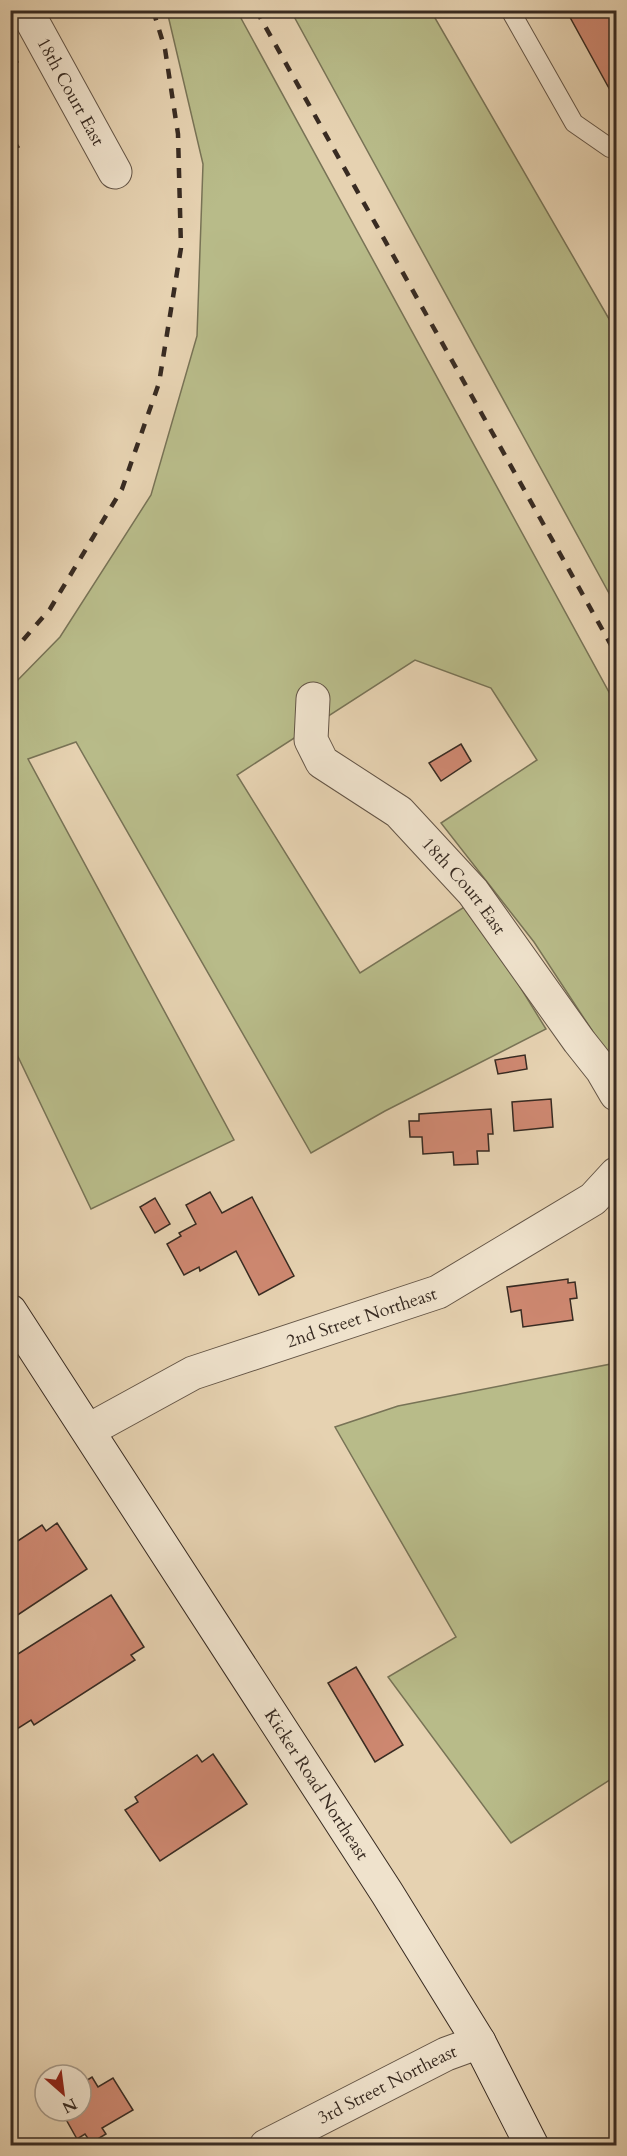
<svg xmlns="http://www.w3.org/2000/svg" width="627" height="2156" viewBox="0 0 627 2156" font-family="Cardo,serif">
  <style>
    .green { fill: #b8bb89; stroke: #787356; stroke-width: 1.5 }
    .building { fill: #ce8871; stroke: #382b22; stroke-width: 1.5 }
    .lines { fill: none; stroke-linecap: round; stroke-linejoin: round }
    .service-casing { stroke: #645546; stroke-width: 20 }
    .minor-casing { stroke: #645546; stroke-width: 35 }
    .secondary-casing { stroke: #382b22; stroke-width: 35 }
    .service { stroke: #efe2cc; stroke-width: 18 }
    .minor { stroke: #efe2cc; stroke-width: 33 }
    .secondary { stroke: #efe2cc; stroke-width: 33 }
    .rail { stroke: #382b22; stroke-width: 4.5; stroke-dasharray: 10 10; stroke-linecap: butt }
    .labels { text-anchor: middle; stroke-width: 4.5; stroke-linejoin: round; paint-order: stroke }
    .street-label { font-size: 18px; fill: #382b22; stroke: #efe2cc }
  </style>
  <rect width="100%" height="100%" fill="#e6d2b1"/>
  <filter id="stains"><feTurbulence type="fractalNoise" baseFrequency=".00333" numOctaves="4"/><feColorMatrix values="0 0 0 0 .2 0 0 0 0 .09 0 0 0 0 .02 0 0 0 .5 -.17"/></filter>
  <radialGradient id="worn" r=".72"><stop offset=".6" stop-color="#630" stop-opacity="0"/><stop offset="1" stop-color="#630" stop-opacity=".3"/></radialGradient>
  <g class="green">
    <path d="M167,11h70l379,694v362l-82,-125 -93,-119 96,-63 -46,-72 -76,-28 -178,115 123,198 109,-69 77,125 -161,82 -74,42 -235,-411 -48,17 206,381 -143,69 -80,-167v-355l49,-50 91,-142 46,-159 6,-172z"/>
    <path d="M291,11h140l185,320v275z"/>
    <path d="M616,1363v413l-105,67 -123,-166 68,-40 -121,-210 63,-21z"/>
  </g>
  <g class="building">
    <path d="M566,10h50v91z"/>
    <path d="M10,48l8,14 -8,4z"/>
    <path d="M10,132l9,15 -9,4z"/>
    <path d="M461,744l10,17 -30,20 -12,-18z"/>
    <path d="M525,1055l2,14 -29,5 -3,-14z"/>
    <path d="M551,1099l2,28 -39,4 -2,-29z"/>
    <path d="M491,1109l2,25h-5l1,17h-12l1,13 -24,1 -1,-13 -30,2 -1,-17h-12l-1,-16h10v-7z"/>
    <path d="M210,1192l12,21 30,-16 42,79 -35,19 -23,-44 -36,20 -1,-4 -15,8 -17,-31 14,-8 -2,-3 17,-9 -10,-19z"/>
    <path d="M155,1198l15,26 -15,9 -15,-26z"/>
    <path d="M568,1279v4l7,-1 2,16 -7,1 3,21 -50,7 -2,-17 -10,2 -4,-25z"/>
    <path d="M57,1523l30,46 -77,51v-74l32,-21 4,6z"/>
    <path d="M111,1595l33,52 -13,8 4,5 -101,65 -3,-5 -14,9 -7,-10v-60z"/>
    <path d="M356,1667l47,78 -28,17 -47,-79z"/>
    <path d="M213,1754l34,50 -87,57 -35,-51 13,-8 -3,-5 62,-42 5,7z"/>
    <path d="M92,2077l6,10 15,-9 20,32 -31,18 4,6 -15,9 -6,-9 -8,5 -14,-25 6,-3h12v-27z"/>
  </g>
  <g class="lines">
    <g class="service-casing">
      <path id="service" d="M510,10l64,113 36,25 6,1"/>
    </g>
    <g class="minor-casing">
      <g id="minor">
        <path id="s1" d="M26,10l89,162"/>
        <path id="s2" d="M313,699l-2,41 11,22 77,50 74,80 106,149 23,29 14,24"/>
        <path id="s3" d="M89,1430l104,-57 245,-81 155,-93 23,-25"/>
        <path id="s4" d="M266,2146l180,-92 33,-12"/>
      </g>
    </g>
    <g class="secondary-casing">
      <g id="secondary">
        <path id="s5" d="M10,1311l377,582 92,149 53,104"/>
      </g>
    </g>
    <use href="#service" class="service"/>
    <use href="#minor" class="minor"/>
    <use href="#secondary" class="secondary"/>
    <g class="rail">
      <path d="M256,10l360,644"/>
      <path d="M10,655l40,-46 72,-120 37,-106 22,-135 -3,-114 -13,-85 -12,-39"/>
    </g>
  </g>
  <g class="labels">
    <g class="street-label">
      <text dy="6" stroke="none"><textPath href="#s1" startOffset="93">18th Court East</textPath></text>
      <text dy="6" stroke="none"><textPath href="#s2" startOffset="256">18th Court East</textPath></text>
      <text dy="6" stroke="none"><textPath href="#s3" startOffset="296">2nd Street Northeast</textPath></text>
      <text dy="6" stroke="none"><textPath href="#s5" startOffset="564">Kicker Road Northeast</textPath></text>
      <text dy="6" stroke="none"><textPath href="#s4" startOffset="136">3rd Street Northeast</textPath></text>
    </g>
  </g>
  <rect width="627" height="2156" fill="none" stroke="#e6d2b1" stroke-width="36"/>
  <rect x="12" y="12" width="603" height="2132" fill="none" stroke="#382b22" stroke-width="3"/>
  <rect x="18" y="18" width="591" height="2120" fill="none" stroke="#382b22" stroke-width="1.5"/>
  <g transform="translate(63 2093) rotate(152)"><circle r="28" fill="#efe2cc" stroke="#a69988" stroke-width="1.5"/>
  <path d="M0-4.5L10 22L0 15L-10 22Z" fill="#8f2418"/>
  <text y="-9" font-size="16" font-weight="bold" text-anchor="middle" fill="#382b22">N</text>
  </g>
  <rect width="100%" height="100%" filter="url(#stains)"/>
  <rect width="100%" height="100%" fill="url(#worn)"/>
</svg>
